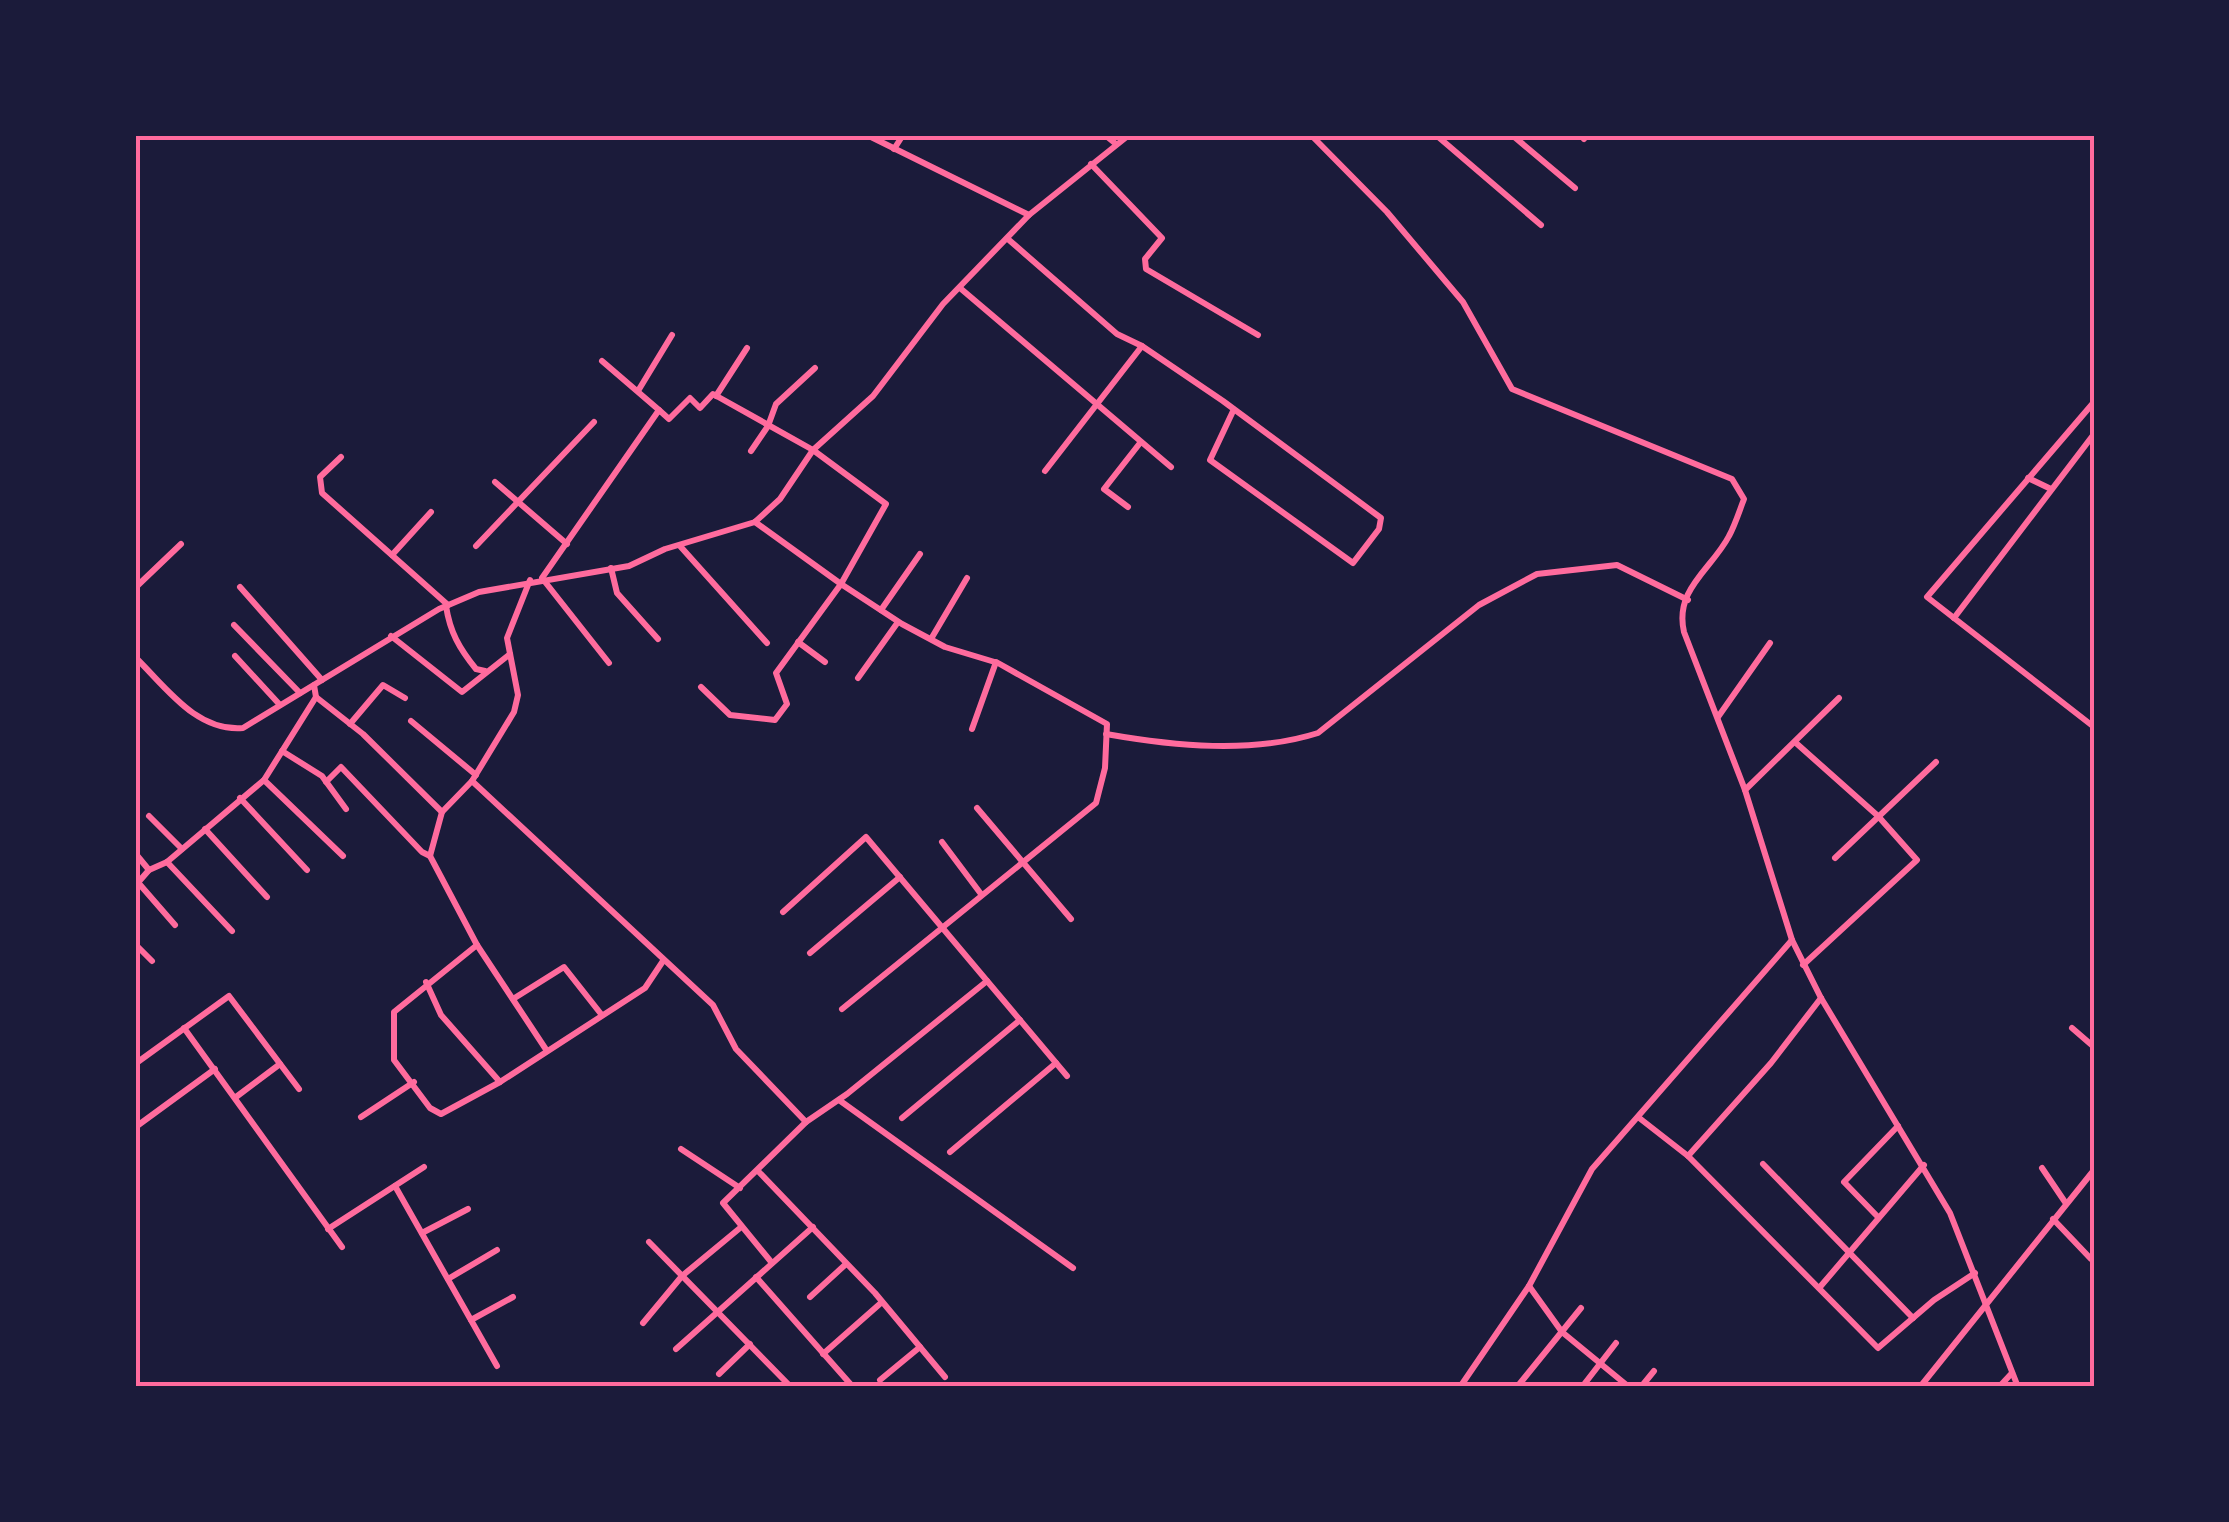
<svg xmlns="http://www.w3.org/2000/svg" width="2229" height="1522" viewBox="0 0 2229 1522" font-family="Arial,sans-serif">
  <style>
    .lines { fill: none; stroke-linecap: round; stroke-linejoin: round }
    .minor { stroke: #ff6b9d; stroke-width: 6 }
    .neatline { fill: none; stroke: #ff6b9d; stroke-width: 4 }
  </style>
  <rect width="100%" height="100%" fill="#1b1b3a"/>
  <g class="lines">
    <g class="minor">
      <path d="M867,135l162,80"/>
      <path d="M1105,135l11,9"/>
      <path d="M1311,135l76,77 76,90 49,87 220,90 12,20c-5,13 -9,26 -15,37 -17,33 -55,53 -45,96l61,158 47,150 29,58 129,215 68,174"/>
      <path d="M1436,135l105,90"/>
      <path d="M1512,135l63,53"/>
      <path d="M1584,139l3,-4"/>
      <path d="M894,149l9,-14"/>
      <path d="M1091,164l71,74 -17,21 1,10 112,66"/>
      <path d="M1009,240l108,94 25,12 81,55 158,117 -2,11 -26,34 -143,-103 24,-51"/>
      <path d="M960,288l211,179"/>
      <path d="M602,361l57,49"/>
      <path d="M638,391l34,-56"/>
      <path d="M716,396l31,-48"/>
      <path d="M2094,402l-167,195 167,130"/>
      <path d="M751,451l17,-25 8,-22 39,-36"/>
      <path d="M341,457l-21,20 2,16 126,112"/>
      <path d="M1045,471l97,-125"/>
      <path d="M2028,478l23,11"/>
      <path d="M495,482l72,62"/>
      <path d="M1128,507l-24,-18 36,-46"/>
      <path d="M476,546l118,-124"/>
      <path d="M680,546l87,97"/>
      <path d="M392,555l39,-43"/>
      <path d="M611,568l6,25 41,46"/>
      <path d="M240,587l82,93"/>
      <path d="M135,588l46,-44"/>
      <path d="M446,606c4,26 13,42 30,63l9,2"/>
      <path d="M881,610l39,-56"/>
      <path d="M1954,618l140,-184"/>
      <path d="M234,625l66,68"/>
      <path d="M391,636l71,56 48,-38"/>
      <path d="M931,639l36,-61"/>
      <path d="M798,642l27,20"/>
      <path d="M235,656l45,49"/>
      <path d="M135,657c31,30 61,75 108,71l196,-119 40,-17 150,-26 36,-17 90,-27 25,-23 33,-49 60,-54 70,-92 86,-89 100,-80"/>
      <path d="M609,663l-67,-85 117,-168 10,9 21,-21 10,10 13,-14 100,56 73,54 -45,80 -86,-62"/>
      <path d="M858,678l40,-56"/>
      <path d="M701,687l29,28 45,5 12,-16 -11,-31 65,-89 61,40 43,23 53,16 109,61 -2,44 -9,35 -254,206"/>
      <path d="M316,697l47,37 79,78 30,-31 42,-69 4,-17 -11,-57 23,-58"/>
      <path d="M1718,717l52,-74"/>
      <path d="M411,721l65,54"/>
      <path d="M350,724l33,-39 22,13"/>
      <path d="M972,729l24,-67"/>
      <path d="M1106,734c68,12 146,20 212,-1l161,-128 58,-31 80,-9 71,35"/>
      <path d="M1796,743l82,73 39,44 -114,105"/>
      <path d="M282,751l40,25 24,33"/>
      <path d="M264,780l79,76"/>
      <path d="M472,781l241,224 23,44 70,73"/>
      <path d="M326,782l15,-15 81,85 8,4 47,89 70,106"/>
      <path d="M1745,790l94,-92"/>
      <path d="M240,798l67,72"/>
      <path d="M977,808l94,111"/>
      <path d="M149,816l33,33"/>
      <path d="M205,829l62,68"/>
      <path d="M942,842l39,52"/>
      <path d="M135,853l14,17"/>
      <path d="M430,856l12,-44"/>
      <path d="M1835,858l101,-96"/>
      <path d="M167,862l65,69"/>
      <path d="M135,879l40,46"/>
      <path d="M135,886l14,-16 18,-8 97,-82 52,-83 -2,-12"/>
      <path d="M783,912l83,-75 201,239"/>
      <path d="M135,944l17,17"/>
      <path d="M477,945l-83,67v48l36,48 11,6 59,-32 145,-94 18,-27"/>
      <path d="M810,953l90,-76"/>
      <path d="M426,982l15,33 59,67"/>
      <path d="M513,999l51,-32 37,47"/>
      <path d="M184,1028l158,219"/>
      <path d="M2072,1028l22,19"/>
      <path d="M135,1064l94,-68 70,93"/>
      <path d="M236,1097l44,-33"/>
      <path d="M839,1100l234,168"/>
      <path d="M361,1117l53,-35"/>
      <path d="M1638,1117l50,39 190,192 56,-48 41,-27"/>
      <path d="M902,1118l118,-98"/>
      <path d="M137,1126l78,-57"/>
      <path d="M681,1149l59,39"/>
      <path d="M950,1152l106,-89"/>
      <path d="M1688,1156l83,-93 50,-65"/>
      <path d="M1763,1164l150,154"/>
      <path d="M2042,1168l23,34"/>
      <path d="M758,1171l117,122 70,84"/>
      <path d="M395,1186l102,180"/>
      <path d="M1877,1216l-33,-34 54,-56"/>
      <path d="M2053,1219l38,40"/>
      <path d="M328,1229l96,-62"/>
      <path d="M422,1233l46,-24"/>
      <path d="M649,1242l139,142"/>
      <path d="M772,1263l-49,-60 83,-81 41,-28 140,-113"/>
      <path d="M756,1277l97,110"/>
      <path d="M448,1279l49,-29"/>
      <path d="M1529,1286l33,46 67,55"/>
      <path d="M1820,1287l104,-122"/>
      <path d="M810,1297l36,-33"/>
      <path d="M471,1320l42,-23"/>
      <path d="M643,1323l39,-47 58,-48"/>
      <path d="M676,1349l137,-122"/>
      <path d="M823,1354l59,-52"/>
      <path d="M719,1374l31,-30"/>
      <path d="M880,1380l40,-33"/>
      <path d="M1460,1387l69,-101 63,-117 200,-229"/>
      <path d="M1517,1387l64,-79"/>
      <path d="M1582,1387l34,-44"/>
      <path d="M1641,1387l13,-16"/>
      <path d="M1920,1387l174,-217"/>
      <path d="M1999,1387l13,-14"/>
    </g>
  </g>
  <rect width="2229" height="1522" fill="none" stroke="#1b1b3a" stroke-width="275"/>
  <rect x="138" y="138" width="1954" height="1246" class="neatline"/>
</svg>
